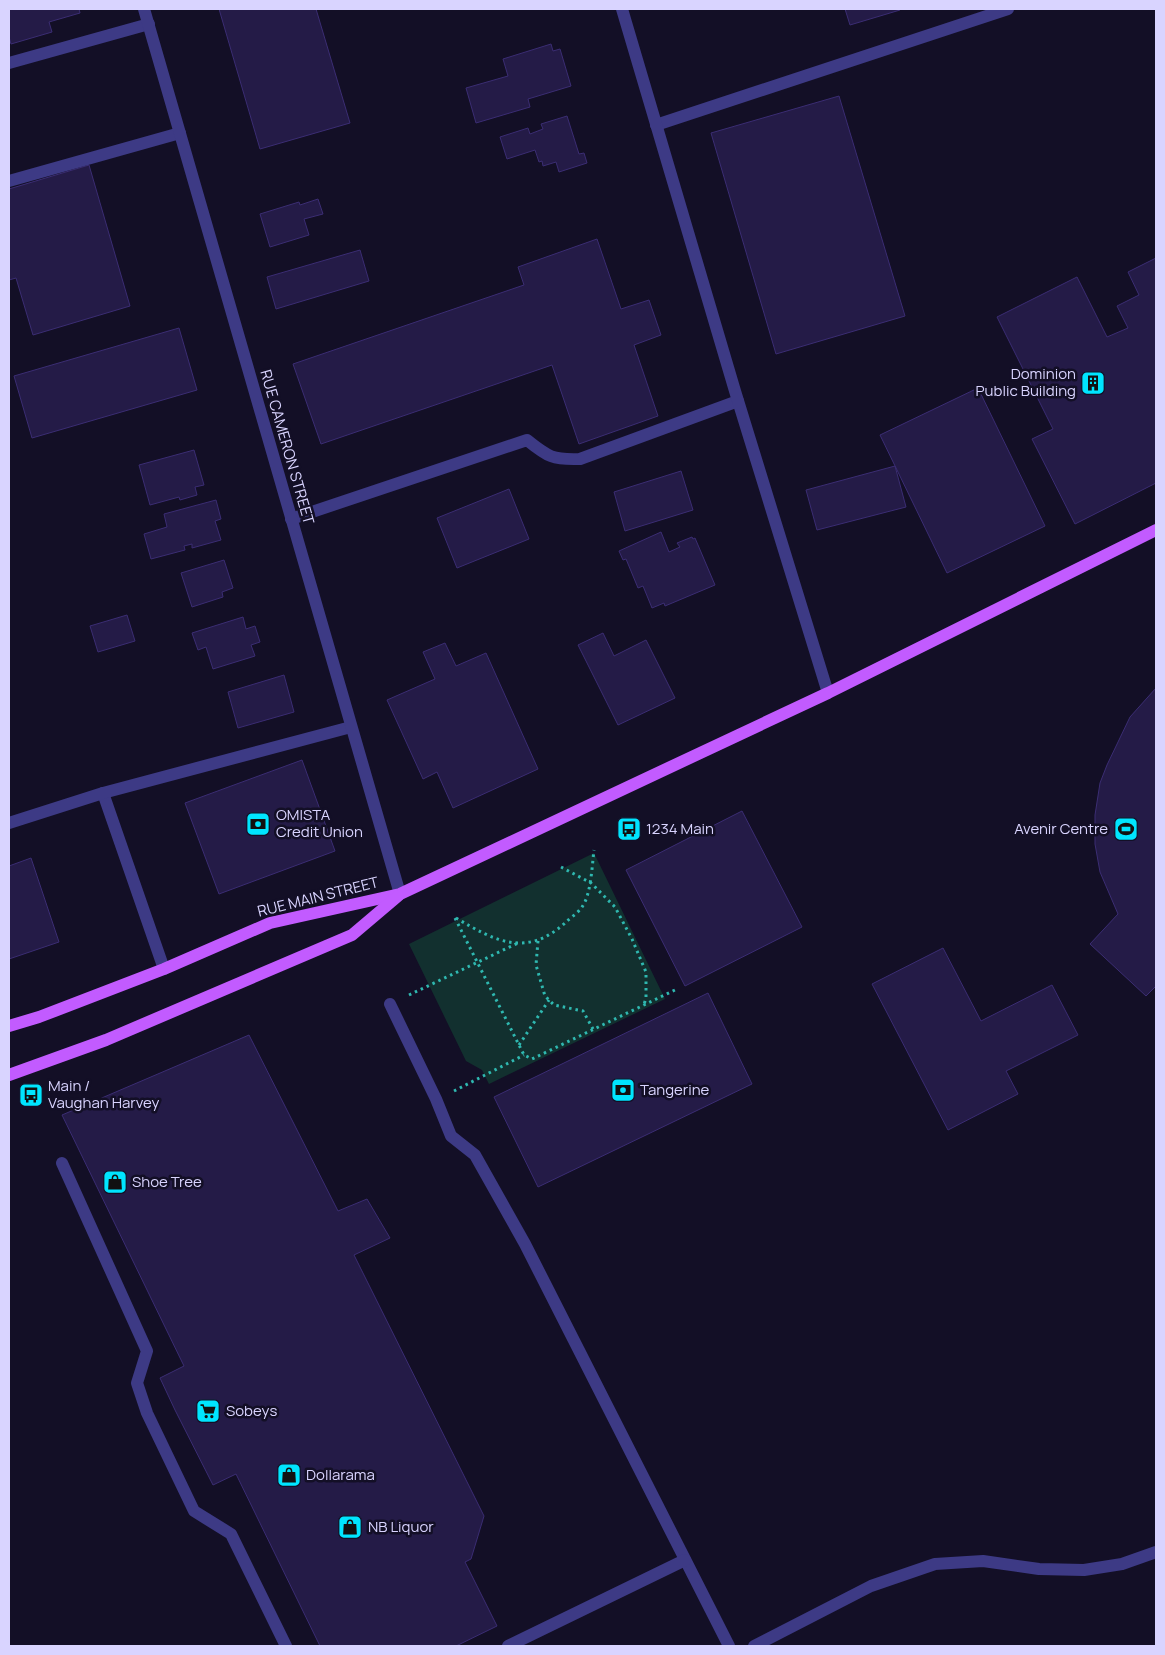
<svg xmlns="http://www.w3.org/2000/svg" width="1165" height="1655" viewBox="0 0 1165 1655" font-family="Manrope,sans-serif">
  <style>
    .green { fill: #12302f }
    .building { fill: #241b47; stroke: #3b2d73 }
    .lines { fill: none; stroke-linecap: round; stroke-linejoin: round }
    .path { stroke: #2fb8b0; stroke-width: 3; stroke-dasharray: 2.5 4; stroke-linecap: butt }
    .service { stroke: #3d3a85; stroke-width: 12 }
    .minor { stroke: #3d3a85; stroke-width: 12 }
    .tertiary { stroke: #3d3a85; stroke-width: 12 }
    .primary { stroke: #c25bff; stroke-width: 12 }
    .labels { text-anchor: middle; stroke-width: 5; stroke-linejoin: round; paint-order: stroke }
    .poi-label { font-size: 15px; fill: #d9d4ff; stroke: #130f26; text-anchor: start }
    .street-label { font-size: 15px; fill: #d9d4ff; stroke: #130f26 }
  </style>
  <rect width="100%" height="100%" fill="#130f26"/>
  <path class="green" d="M594,853l71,146 -176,85 -7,-14 -16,-9 -57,-117z"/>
  <g class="building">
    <path d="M9,9h70l1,4 -31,9 3,10 -41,12 -2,-7z"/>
    <path d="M219,9h97l34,114 -90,26z"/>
    <path d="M845,9h54l1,1 -50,15z"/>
    <path d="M551,44l2,7 7,-2 11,37 -43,13 2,8 -54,16 -10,-35 42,-12 -5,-17z"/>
    <path d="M839,96l66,220 -129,38 -65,-221z"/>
    <path d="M567,116l12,38 5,-1 3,10 -28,9 -3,-10 -13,4 -1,-5 -3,1 -4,-12 -28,9 -7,-22 28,-9 2,6 13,-5 -2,-5z"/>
    <path d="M89,165l41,141 -97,29 -17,-57 -7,2v-91z"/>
    <path d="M318,199l5,15 -19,5 5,16 -39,12 -10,-33 39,-12 1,3z"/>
    <path d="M597,239l24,70 28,-9 12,35 -27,10 24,71 -79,28 -27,-79 -231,79 -28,-80 231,-79 -6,-18z"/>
    <path d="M360,250l9,31 -93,28 -9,-32z"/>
    <path d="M1156,258v225l-81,41 -43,-85 21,-10 -56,-112 80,-40 30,60 21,-9 -11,-22 22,-11 -11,-23z"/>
    <path d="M179,328l18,62 -165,48 -18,-62z"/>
    <path d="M978,388l67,138 -98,47 -67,-138z"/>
    <path d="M194,450l10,35 -9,2 2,8 -17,5 -1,-3 -29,8 -11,-40z"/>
    <path d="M895,466l11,41 -89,23 -11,-40z"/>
    <path d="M681,471l12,39 -68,21 -11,-39z"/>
    <path d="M509,489l20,50 -72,29 -20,-50z"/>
    <path d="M216,500l5,19 -6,2 6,19 -29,8v-4l-8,2 1,4 -34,9 -7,-25 23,-7 -3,-13z"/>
    <path d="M661,532l8,20 11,-5 -3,-4 15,-6 1,2 2,-1 20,47 -50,21 -1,-3 -12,5 -9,-22 -5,2 -12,-29 -3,1 -4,-9z"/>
    <path d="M224,560l9,28 -11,4 1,5 -31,10 -11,-34z"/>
    <path d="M127,615l8,26 -37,11 -8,-26z"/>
    <path d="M243,617l3,12 9,-3 5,16 -9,3 4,11 -42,13 -7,-22 -8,3 -6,-17z"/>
    <path d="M603,633l11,23 32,-16 29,58 -57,27 -40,-80z"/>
    <path d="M445,643l11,23 30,-13 52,116 -85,39 -16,-36 -14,7 -36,-79 48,-21 -12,-27z"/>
    <path d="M284,675l10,37 -56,16 -10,-36z"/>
    <path d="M1156,688v298l-10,10 -56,-52 28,-30 -18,-42 -5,-28v-29l5,-32 7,-18 23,-48z"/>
    <path d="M302,760l33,91 -116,43 -34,-91z"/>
    <path d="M742,811l60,116 -117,59 -59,-116z"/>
    <path d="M31,858l28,84 -50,17v-93z"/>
    <path d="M943,948l38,73 71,-36 26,50 -72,36 12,23 -70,36 -76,-146z"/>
    <path d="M708,993l44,91 -214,103 -44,-90z"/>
    <path d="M249,1035l89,176 29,-12 23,39 -36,17 130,261 -13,43 -6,3 32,64 -41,20h-136l-84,-172 -23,11 -38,-75 -15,-32 24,-12 -122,-251z"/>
  </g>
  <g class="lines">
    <g class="path">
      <path d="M561,867l30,16 24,24 17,32 14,33v25l-2,8"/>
      <path d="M455,918l69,137 8,4 145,-70"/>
      <path d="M456,918c39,23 70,40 109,5 5,-5 13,-10 17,-16 9,-12 10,-41 12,-57"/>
      <path d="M538,941l-2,24 9,31 9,9 29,6 10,18"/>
      <path d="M409,995l109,-52"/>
      <path d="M519,1045l30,-45"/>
      <path d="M454,1091l70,-36"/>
    </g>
    <g class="service">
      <path d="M9,63l140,-39"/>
      <path d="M656,125l352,-116"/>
      <path d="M9,181l171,-48"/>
      <path d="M291,519l236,-79c21,17 26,20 53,19l158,-58"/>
      <path d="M103,793l61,176"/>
      <path d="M9,823l94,-30 248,-66"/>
      <path d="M390,1004l46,95 15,37 24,19 50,89 204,402"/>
      <path d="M62,1163l85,188 -10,32 10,30 47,98 37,23 55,112"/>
      <path d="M508,1646l177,-86"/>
    </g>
    <g class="minor">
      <path d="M144,9l256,885"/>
      <path d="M622,9l113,382 93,302"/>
    </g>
    <path class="tertiary" d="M754,1646l117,-60 64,-22 48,-3 56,8 45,1 38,-6 34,-12"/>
    <g class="primary">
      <path d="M9,1026l30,-9 125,-48 106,-46 130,-29 428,-201 328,-163"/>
      <path d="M9,1075l97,-35 246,-105 46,-39"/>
    </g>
  </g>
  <defs>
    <g id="building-square" transform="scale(1.25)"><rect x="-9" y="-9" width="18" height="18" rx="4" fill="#00e5ff" stroke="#130f26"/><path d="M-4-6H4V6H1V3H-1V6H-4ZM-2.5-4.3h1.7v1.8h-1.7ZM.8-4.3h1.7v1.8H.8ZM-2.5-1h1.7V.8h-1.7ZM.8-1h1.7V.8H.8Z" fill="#111"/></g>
    <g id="bank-square" transform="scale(1.25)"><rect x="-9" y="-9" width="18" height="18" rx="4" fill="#00e5ff" stroke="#130f26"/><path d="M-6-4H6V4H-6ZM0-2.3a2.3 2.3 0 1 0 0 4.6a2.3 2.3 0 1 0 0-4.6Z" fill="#111"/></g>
    <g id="bus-square" transform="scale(1.25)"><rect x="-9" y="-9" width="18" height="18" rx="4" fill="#00e5ff" stroke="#130f26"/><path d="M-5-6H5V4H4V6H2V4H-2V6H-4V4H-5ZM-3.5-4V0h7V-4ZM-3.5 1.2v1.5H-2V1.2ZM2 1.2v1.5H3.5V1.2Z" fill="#111"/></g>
    <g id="stadium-square" transform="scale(1.25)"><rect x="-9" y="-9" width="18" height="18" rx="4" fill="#00e5ff" stroke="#130f26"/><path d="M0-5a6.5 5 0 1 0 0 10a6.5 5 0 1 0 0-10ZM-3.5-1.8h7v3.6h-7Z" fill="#111"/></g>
    <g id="shop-square" transform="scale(1.25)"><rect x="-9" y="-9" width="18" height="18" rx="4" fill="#00e5ff" stroke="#130f26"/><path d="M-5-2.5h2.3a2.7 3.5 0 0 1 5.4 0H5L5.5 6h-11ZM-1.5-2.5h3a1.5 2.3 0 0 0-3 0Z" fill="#111"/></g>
    <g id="supermarket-square" transform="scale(1.25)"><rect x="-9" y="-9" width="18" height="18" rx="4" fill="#00e5ff" stroke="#130f26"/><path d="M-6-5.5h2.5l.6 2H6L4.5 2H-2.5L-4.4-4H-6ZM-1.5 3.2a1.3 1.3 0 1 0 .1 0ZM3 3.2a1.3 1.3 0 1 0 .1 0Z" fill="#111"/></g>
  </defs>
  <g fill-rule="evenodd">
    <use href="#building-square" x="1093" y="383"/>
    <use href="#bank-square" x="258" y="824"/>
    <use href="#bus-square" x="629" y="829"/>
    <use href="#stadium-square" x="1126" y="829"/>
    <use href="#bank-square" x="623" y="1090"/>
    <use href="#bus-square" x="31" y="1095"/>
    <use href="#shop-square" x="115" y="1182"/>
    <use href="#supermarket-square" x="208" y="1411"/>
    <use href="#shop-square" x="289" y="1475"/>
    <use href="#shop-square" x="350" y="1527"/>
  </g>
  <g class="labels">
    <g class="poi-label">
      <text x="1076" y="379" text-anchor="end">Dominion<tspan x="1076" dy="17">Public Building</tspan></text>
      <text x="276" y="820">OMISTA<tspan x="276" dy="17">Credit Union</tspan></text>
      <text x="646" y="834">1234 Main</text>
      <text x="1108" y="834" text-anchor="end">Avenir Centre</text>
      <text x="48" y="1091">Main /<tspan x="48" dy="17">Vaughan Harvey</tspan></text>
      <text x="640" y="1095">Tangerine</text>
      <text x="132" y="1187">Shoe Tree</text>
      <text x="226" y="1416">Sobeys</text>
      <text x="306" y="1480">Dollarama</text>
      <text x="368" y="1532">NB Liquor</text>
    </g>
    <g class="street-label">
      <text transform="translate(287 447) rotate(74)" y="5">RUE CAMERON STREET</text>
      <text transform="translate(318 897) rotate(-14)" y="5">RUE MAIN STREET</text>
    </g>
  </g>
  <rect width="1165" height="1655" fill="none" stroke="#d9d4ff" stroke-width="20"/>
</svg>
